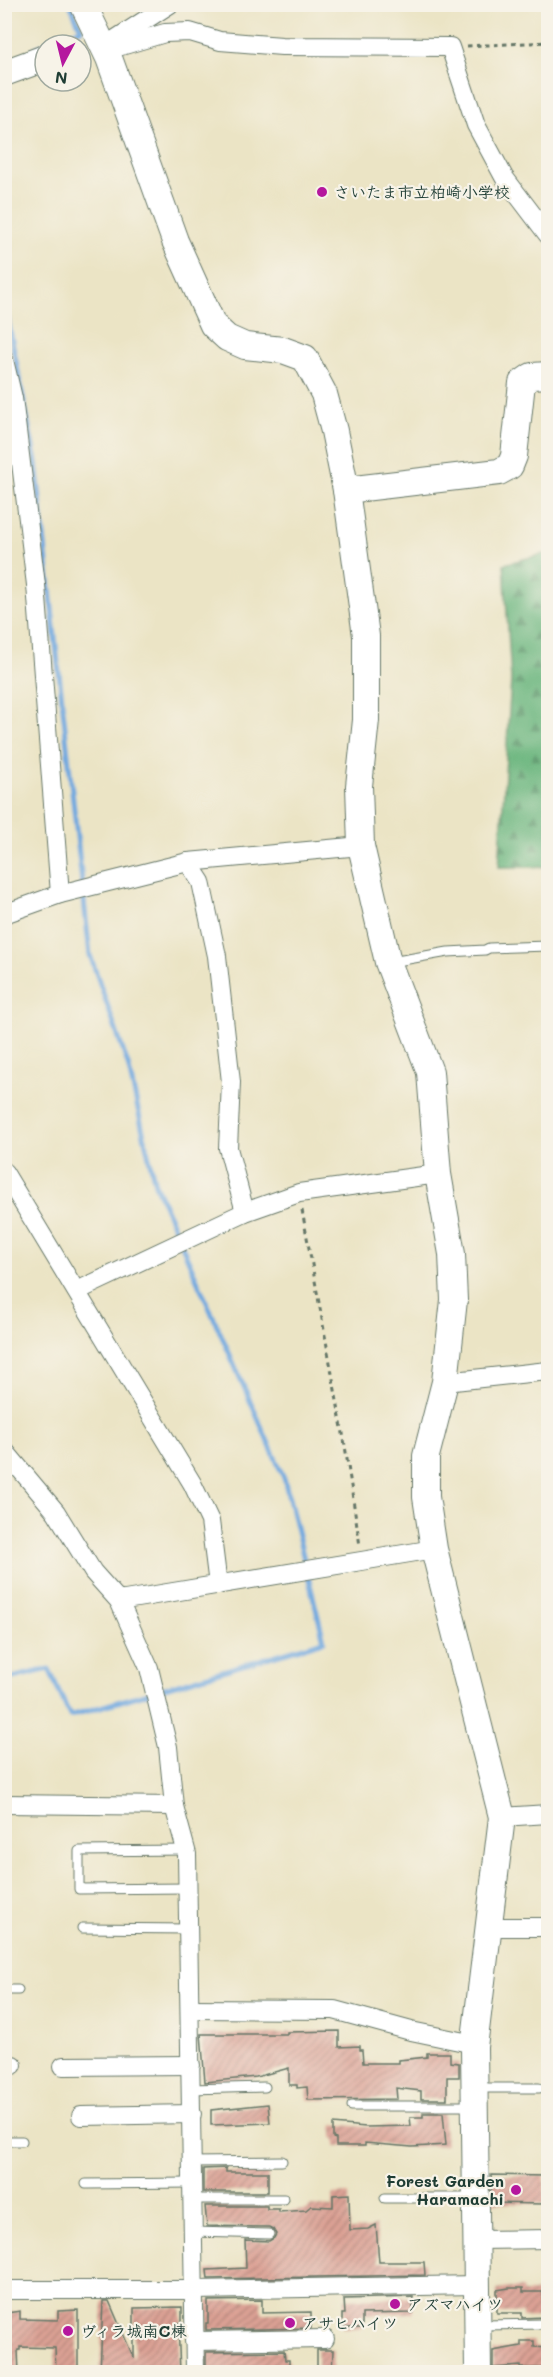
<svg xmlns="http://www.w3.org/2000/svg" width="553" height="2377" viewBox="0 0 553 2377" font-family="Mali,'Klee One',sans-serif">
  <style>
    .forest { fill: url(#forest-firs); stroke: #447958; stroke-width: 1.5 }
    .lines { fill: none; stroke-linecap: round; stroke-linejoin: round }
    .stream { stroke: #70a8df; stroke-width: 5 }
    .building { fill: url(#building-hatch) }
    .lane-casing { stroke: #667767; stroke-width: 11 }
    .street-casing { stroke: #667767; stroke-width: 20 }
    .secondary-casing { stroke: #667767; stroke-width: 28 }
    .path { stroke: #667767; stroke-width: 3; stroke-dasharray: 4.5 4.5; stroke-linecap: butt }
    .lane { stroke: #fff; stroke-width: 9 }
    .street { stroke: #fff; stroke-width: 18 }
    .secondary { stroke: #fff; stroke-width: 26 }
    .poi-dot { fill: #b5179e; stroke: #f7f3e8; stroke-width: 2 }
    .labels { text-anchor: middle; stroke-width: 4.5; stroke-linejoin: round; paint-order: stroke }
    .poi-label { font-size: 16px; font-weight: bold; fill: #1f3d34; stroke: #f7f3e8; text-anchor: start }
  </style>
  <defs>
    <pattern id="forest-firs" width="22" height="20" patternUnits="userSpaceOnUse" patternTransform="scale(1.5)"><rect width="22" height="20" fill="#69b57d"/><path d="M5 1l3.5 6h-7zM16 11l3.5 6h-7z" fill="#569467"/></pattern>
    <pattern id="building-hatch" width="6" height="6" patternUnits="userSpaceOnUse" patternTransform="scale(1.5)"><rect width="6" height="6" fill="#dca194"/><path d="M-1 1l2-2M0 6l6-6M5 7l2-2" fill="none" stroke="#b2847a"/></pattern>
  </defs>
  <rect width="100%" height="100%" fill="#f7f3e8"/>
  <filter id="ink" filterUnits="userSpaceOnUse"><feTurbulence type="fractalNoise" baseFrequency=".0167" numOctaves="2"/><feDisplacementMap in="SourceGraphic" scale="12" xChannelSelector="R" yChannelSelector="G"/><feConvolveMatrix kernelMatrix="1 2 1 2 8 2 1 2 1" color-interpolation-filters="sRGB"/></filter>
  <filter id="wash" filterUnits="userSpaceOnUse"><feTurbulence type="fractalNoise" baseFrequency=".008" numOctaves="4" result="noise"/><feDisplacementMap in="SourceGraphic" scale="24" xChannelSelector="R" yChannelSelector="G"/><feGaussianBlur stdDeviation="1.35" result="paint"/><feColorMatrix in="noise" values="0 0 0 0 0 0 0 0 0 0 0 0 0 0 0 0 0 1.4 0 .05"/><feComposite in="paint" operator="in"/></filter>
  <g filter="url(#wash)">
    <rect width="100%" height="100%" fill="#ebe4c5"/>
    <path class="forest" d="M548,553v314h-49l12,-187 -7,-116z"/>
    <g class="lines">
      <g class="stream">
        <path d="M36,48l45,-19 -11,-25"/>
        <path d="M4,300l32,163 54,492 38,110 27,119 129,294 40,163 -254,75 -21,-47 -45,11"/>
      </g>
    </g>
    <g id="blocks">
      <g class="building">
        <path d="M339,2031v16l21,-1v4h2l1,13h36v-3l28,-3v-4h23v9l9,1v14h-12v22h-26v-8l-25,-3 1,11 -89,1 -1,-13 -10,1v-3h-8v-17l-33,9 -51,5 -4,-48h86v-2z"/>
        <path d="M268,2104l2,19 -59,2v-15z"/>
        <path d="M423,2113h20l3,32 -34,2 -47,-4v3h-29v-7l-3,-1v-14l33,3 45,-1 -1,-9h13z"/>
        <path d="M226,2168v4h42v20h-65v-23z"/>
        <path d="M491,2175l54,1v28l-54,-1z"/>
        <path d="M349,2194l1,36 18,-1 8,-4 3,37h45l1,13 -217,4 -1,-9 39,-2 -1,-28 24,1 5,-3 2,-4 -3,-5 -4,-2 -62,-1 -2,-20h62v3h12v3l27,-2 5,-4 22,1v-12z"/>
        <path d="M509,2288h14v4h20l1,25 -22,1v-5h-25v-23z"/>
        <path d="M413,2297v16l-51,1v14h-20v-14h3l-1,-15z"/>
        <path d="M262,2300v13l49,-1v16l-105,2v-7h2v-22z"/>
        <path d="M103,2301h6l25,58v-51l48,-1v16h-4l2,50h-80z"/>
        <path d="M78,2310v63h-22l-1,-25 -35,-1v3h-2l1,23h-15l3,-60 13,-2v8l38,1v-9z"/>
        <path d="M521,2341h13v6l14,1v20h-27v-2l-28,2v-17l28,-5z"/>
        <path d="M317,2350h16l-1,23h-15z"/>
        <path d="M284,2351l1,9h4v13h-83v-21z"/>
      </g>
    </g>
  </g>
  <g filter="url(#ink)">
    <use href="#blocks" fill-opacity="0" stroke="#667767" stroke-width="1.5"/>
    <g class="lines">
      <g class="lane-casing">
        <g id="lane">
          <path d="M391,962l57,-10 37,-2 4,-2 59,-2"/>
          <path d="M186,1850l-107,1v38l109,-1"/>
          <path d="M82,1928l107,1"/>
          <path d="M4,1990h14"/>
          <path d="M477,2088h62"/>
          <path d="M191,2089l74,-2"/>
          <path d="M352,2106h120"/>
          <path d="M4,2141h18"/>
          <path d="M192,2162l90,-1"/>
          <path d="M86,2184l106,-1"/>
          <path d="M385,2198h89"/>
          <path d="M193,2199h91"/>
          <path d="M193,2232l76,2"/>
          <path d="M480,2325l63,-1"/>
        </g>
      </g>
      <g class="street-casing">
        <g id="street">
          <path d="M108,44l62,-40"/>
          <path d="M103,47l18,-1 44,-13 25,-1 30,9 62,5 168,1 26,78 28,52 44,58"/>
          <path d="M4,360l9,38 23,187 24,309"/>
          <path d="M188,862l13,20 16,74 14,126 -3,66 17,64"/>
          <path d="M4,914l56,-20 128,-32 173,-16"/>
          <path d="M4,1172l188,311 18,38 8,64"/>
          <path d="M77,1291l168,-79 54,-19 139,-19"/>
          <path d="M445,1382l103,-11"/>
          <path d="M4,1450l52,62 37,60 26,29 30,67 19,79 6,59 13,48 8,518"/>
          <path d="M119,1601l315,-52"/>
          <path d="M4,1804l170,2"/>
          <path d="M502,1817l46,-3"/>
          <path d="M490,1927h58"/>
          <path d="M190,2009l144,1 77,21 63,13"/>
          <path d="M4,2065h9"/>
          <path d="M63,2066l128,-1"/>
          <path d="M81,2116l111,-2"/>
          <path d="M477,2240l71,-1"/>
          <path d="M4,2290h190l283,-5"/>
          <path d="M194,2341l131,-2"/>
        </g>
      </g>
      <g class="secondary-casing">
        <g id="secondary">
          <path d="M83,4l26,54 66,183 38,84 14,13 18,8 38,4 22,8 19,36 10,37 12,59 20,146v84l-7,66 2,60 27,116 42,110 8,102 14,80 2,46 -9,82 -19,74v41l8,52 68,268 -28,230 4,325"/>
          <path d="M4,73l41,-15"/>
          <path d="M346,490l153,-18 11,-6 4,-10 8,-73 10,-7 16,-1"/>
        </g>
      </g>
      <g class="path">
        <path d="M467,46l81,-4"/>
        <path d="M302,1210l42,229 16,107"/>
      </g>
      <use href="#lane" class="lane"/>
      <use href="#street" class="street"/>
      <use href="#secondary" class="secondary"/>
    </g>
  </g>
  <g class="poi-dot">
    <circle cx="322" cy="192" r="6"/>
    <circle cx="516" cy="2190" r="6"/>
    <circle cx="395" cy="2304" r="6"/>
    <circle cx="290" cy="2323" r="6"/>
    <circle cx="68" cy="2331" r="6"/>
  </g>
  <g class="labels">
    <g class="poi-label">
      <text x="334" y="198">さいたま市立柏崎小学校</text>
      <text x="504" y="2187" text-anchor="end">Forest Garden<tspan x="504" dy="18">Haramachi</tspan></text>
      <text x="407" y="2310">アズマハイツ</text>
      <text x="302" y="2329">アサヒハイツ</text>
      <text x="80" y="2337">ヴィラ城南C棟</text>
    </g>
  </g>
  <rect width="553" height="2377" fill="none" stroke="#f7f3e8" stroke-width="24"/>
  <g transform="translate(63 63) rotate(187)"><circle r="28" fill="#f7f3e8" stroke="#a1aaa0" stroke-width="1.5"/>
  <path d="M0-4.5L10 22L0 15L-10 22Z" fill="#b5179e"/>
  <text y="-9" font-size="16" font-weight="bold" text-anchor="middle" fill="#1f3d34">N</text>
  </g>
</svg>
